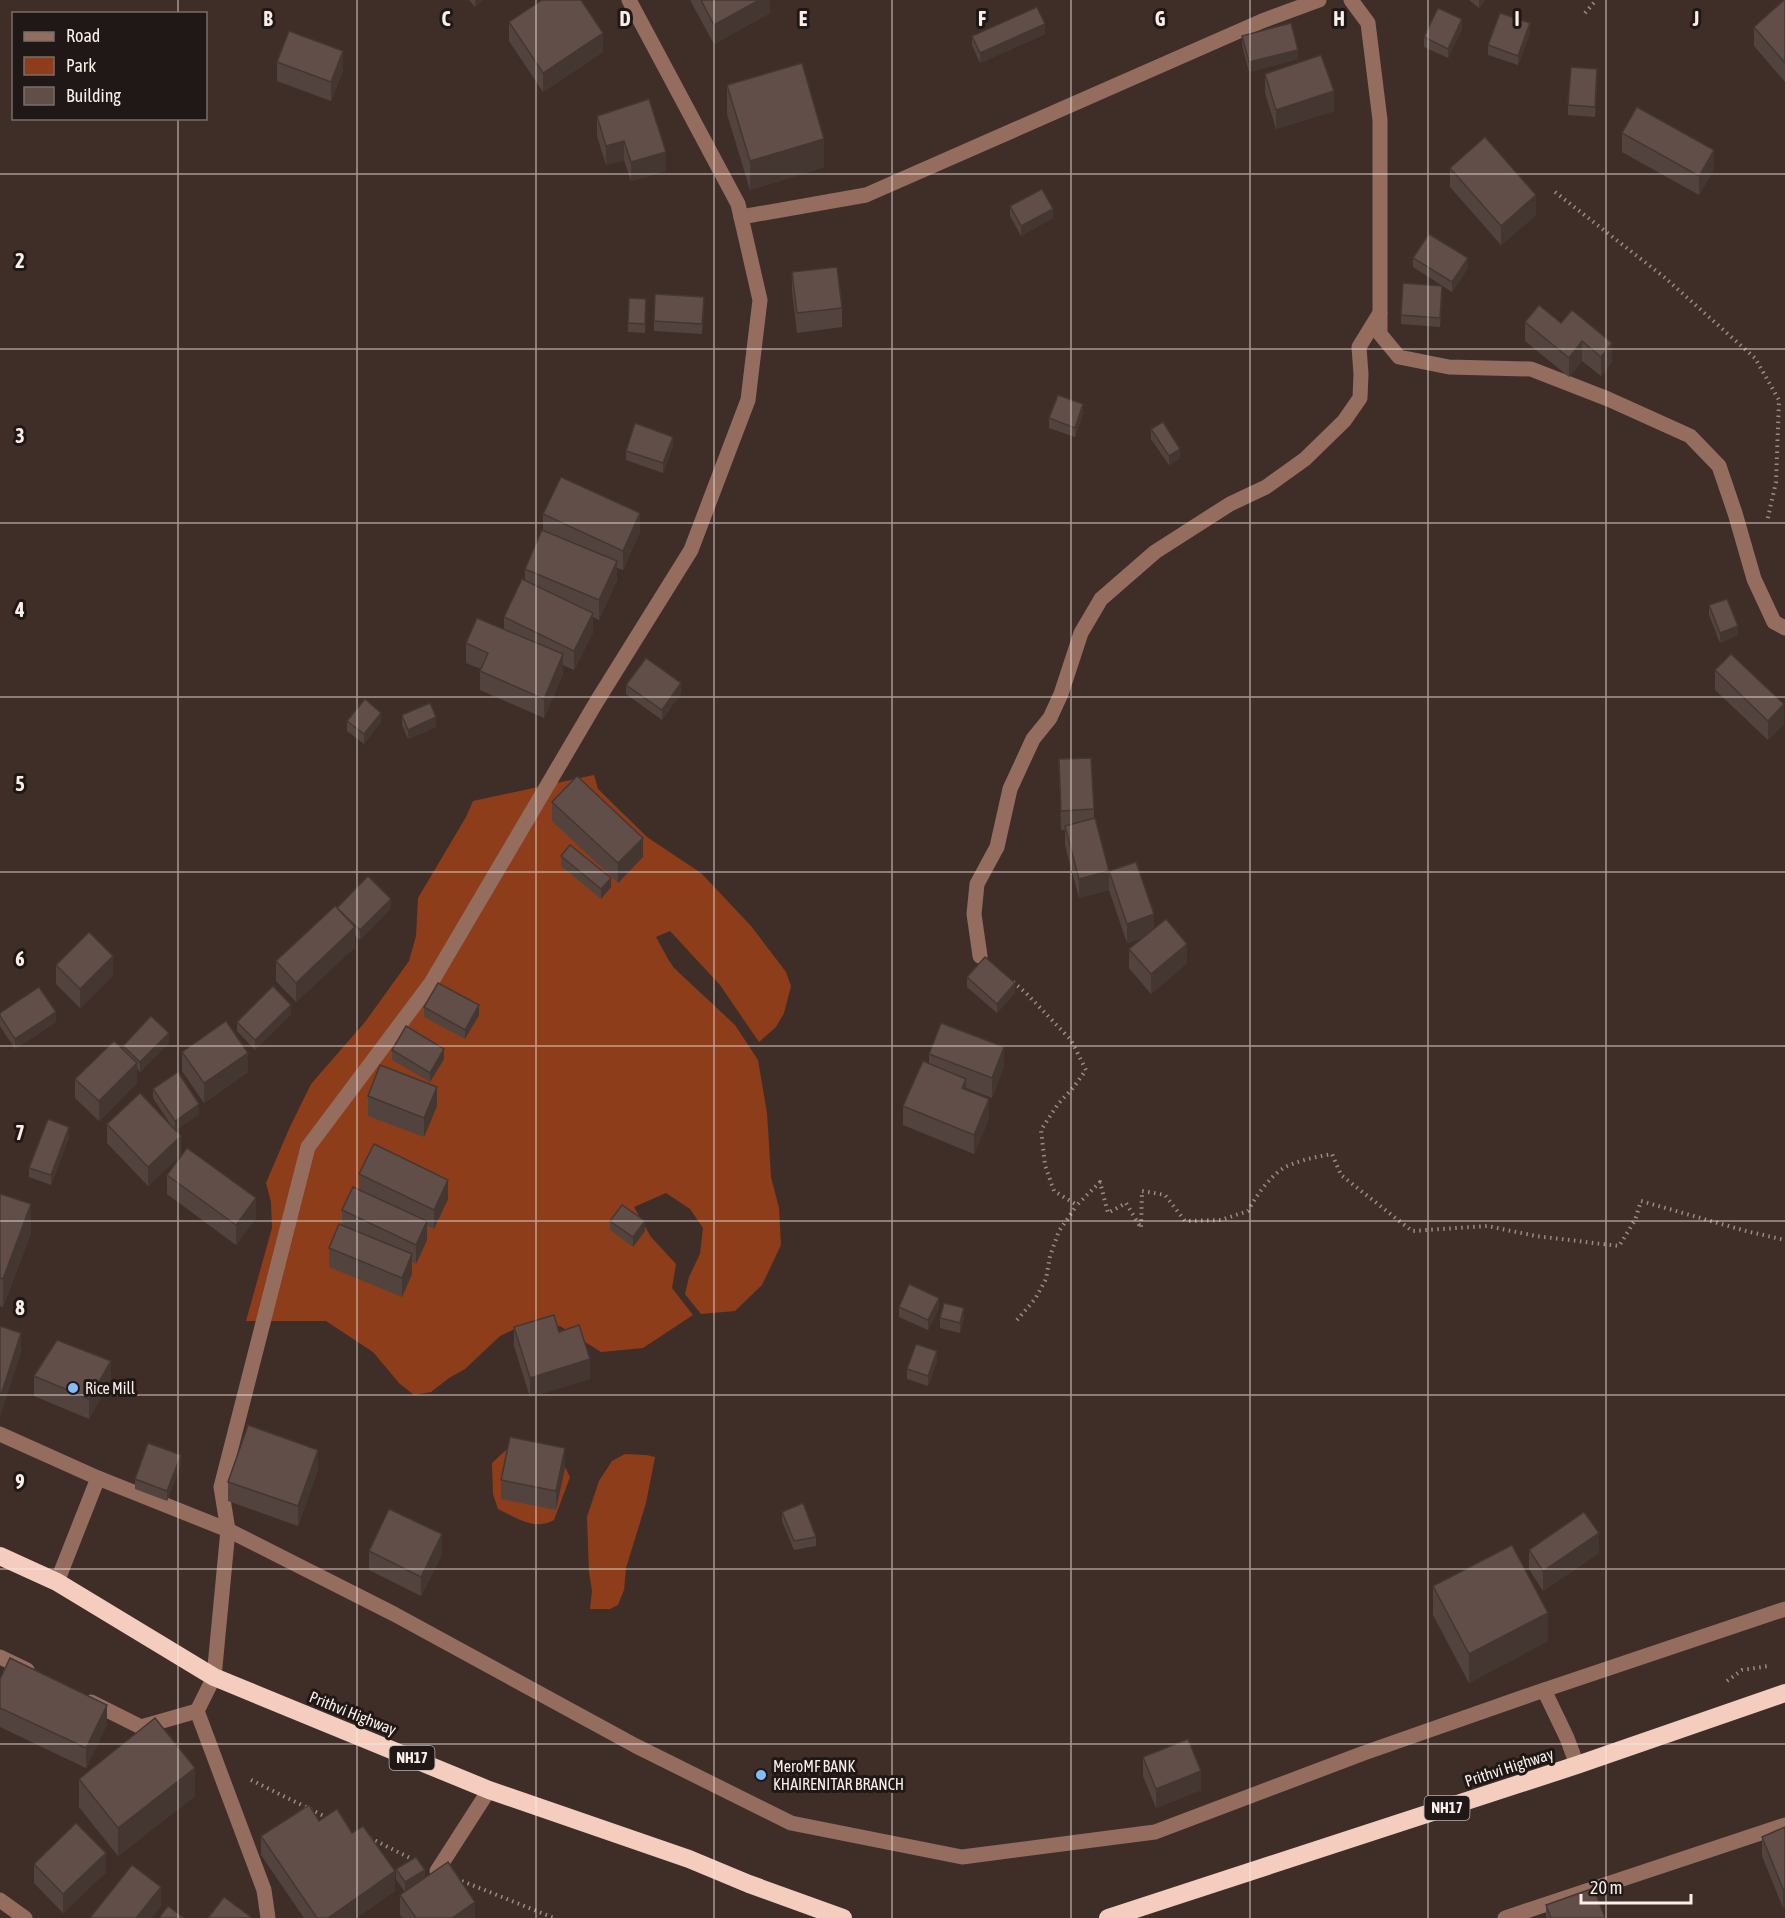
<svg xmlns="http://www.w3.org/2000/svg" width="1785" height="1918" viewBox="0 0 1785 1918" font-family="'Asap Condensed',sans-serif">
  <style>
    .green { fill: #8e3d1b }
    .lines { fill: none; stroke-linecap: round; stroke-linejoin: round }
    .path { stroke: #998b85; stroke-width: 4; stroke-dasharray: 1.5 4.5; stroke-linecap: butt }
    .minor { stroke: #946d5e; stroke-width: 15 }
    .highway { stroke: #f4cdbe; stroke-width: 18 }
    .wall { fill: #53433e }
    .shaded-wall { fill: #443732 }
    .building { fill: #614e48; stroke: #443732; stroke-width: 1.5 }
    .grid { fill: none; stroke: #f9eee9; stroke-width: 1.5; stroke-opacity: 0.55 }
    .poi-dot { fill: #83bcfb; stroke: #201816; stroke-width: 2 }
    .labels { text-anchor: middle; stroke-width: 6; stroke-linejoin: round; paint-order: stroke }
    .shield { fill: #201816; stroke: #b8aeaa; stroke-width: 1.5 }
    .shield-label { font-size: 15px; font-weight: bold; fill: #f9eee9 }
    .poi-label { font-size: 16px; fill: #f9eee9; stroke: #201816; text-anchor: start }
    .street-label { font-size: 16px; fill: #f9eee9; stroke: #201816 }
    .grid-label { font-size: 20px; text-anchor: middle; font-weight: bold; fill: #f9eee9; stroke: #201816; stroke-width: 6; stroke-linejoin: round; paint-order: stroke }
  </style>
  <rect width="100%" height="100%" fill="#3f2e28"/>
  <g class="green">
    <path d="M594,775l4,14 49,48 54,36 50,53 35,46 5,14 -7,27 -8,14 -17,15 -39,-57 -50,-54 -14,6 12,22 6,9 61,57 23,35 9,53 4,64 8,31 2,37 -19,40 -27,26 -34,3 -16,-20 4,-17 11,-23 3,-26 -13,-19 -24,-16 -32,14 17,30 25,27 -4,24 21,27 -50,33 -42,4 -41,-26 -35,-2 -25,12 -35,33 -16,9 -18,14 -17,3 -15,-12 -26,-31 -47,-31h-80l26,-93 -1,-26 -5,-19 23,-54 22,-45 54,-62 44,-61 7,-25 2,-38 48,-81 7,-16z"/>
    <path d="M528,1448l35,15 7,14 -16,43c-20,11 -37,-2 -56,-11l-5,-15 -1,-31 14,-13z"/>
    <path d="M625,1454l21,1 9,2 -9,46 -20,65 -2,22 -6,15 -8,4h-20l2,-18 -3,-19 -2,-55 12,-36 13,-20z"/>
  </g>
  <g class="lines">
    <g class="path">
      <path d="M1585,13l11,-13"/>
      <path d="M1555,192l109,85 91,81 24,42 -3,82 -9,40"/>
      <path d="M1013,982l13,11 45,47 15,30 -13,18 -15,16 -17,26 4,35 9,26 23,14 23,-23 8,31 18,-10 15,25 1,-37 23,4 20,26 36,-1 27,-9c7,-14 23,-36 37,-44 15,-7 31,-10 47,-13l9,21 71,56 75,-5 49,10 83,10 16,-26 6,-19 105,30 39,9"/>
      <path d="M1017,1320l18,-21 11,-20 4,-23 9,-25 18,-26"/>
      <path d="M1727,1681l15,-11 27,-4"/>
      <path d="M251,1780l77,38"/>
      <path d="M370,1838l44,22"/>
      <path d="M462,1881l92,37"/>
    </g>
    <g class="minor">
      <path d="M1351,0l17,23 12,97v214l19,23 50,10 82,2 77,30 82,37 29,30 16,47 19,66 20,43 11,6"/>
      <path d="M741,217l125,-22 396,-174 57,-21"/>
      <path d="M980,956l-6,-42 3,-30 20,-37 13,-58 23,-50 17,-21 11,-24 20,-61 20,-34 54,-47 75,-48 36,-17 39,-28 39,-38 16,-23 1,-24 -2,-27 21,-34"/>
      <path d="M0,1434l98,44 -41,104"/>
      <path d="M98,1478l130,52 166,84 242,132 155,77 171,34 193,-25 209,-79 180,-63 23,48 10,27"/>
      <path d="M0,1657l27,13"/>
      <path d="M1544,1690l241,-81"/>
      <path d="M91,1702l50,25 56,-16"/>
      <path d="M437,1871l52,-81"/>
      <path d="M0,1900l25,18"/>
      <path d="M268,1918l-4,-28 -67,-179 17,-34 14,-147 -7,-43 87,-340 123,-164 166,-282 94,-151 57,-150 12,-100 -22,-96 -109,-204"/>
      <path d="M1505,1918l280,-93"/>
    </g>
    <g class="highway">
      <path d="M0,1556l57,26 157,95 275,113 200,69 60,25 94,34"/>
      <path d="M1108,1918l469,-153 208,-72"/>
    </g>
  </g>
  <g class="wall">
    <path d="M469,0h13l-7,7z"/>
    <path d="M690,0h80v13l-56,31z"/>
    <path d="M1469,0h16l-6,8z"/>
    <path d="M1785,0v82l-31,-36v-19z"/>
    <path d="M509,22l94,30 -60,40 -34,-51z"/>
    <path d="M1462,29l-14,29 -24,-11v-10z"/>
    <path d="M1530,33l-12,32 -30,-10v-10z"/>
    <path d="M1045,34l-65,29 -8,-18v-9z"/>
    <path d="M1242,36l56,23 -49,13 -7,-27z"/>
    <path d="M277,62l66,8 -12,31 -54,-20z"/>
    <path d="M1265,74l69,37 -58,18 -11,-36z"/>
    <path d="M1597,78l-2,39 -27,-2v-10z"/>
    <path d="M727,85l97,82 -74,23 -23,-76z"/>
    <path d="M597,116l69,55 -35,10 -7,-21 -18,5 -9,-29z"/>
    <path d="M1622,133l92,36 -15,26 -77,-43z"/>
    <path d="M1450,168l86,47 -35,30 -51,-58z"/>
    <path d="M1010,206l43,12 -32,18 -11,-20z"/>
    <path d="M1413,258l55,10 -16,24 -39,-25z"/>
    <path d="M792,272l50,36v19l-45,6 -5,-42z"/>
    <path d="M1442,296l-2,31 -39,-3v-9z"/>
    <path d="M646,299l-1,34 -17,-1v-9z"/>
    <path d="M1539,305l73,57 -11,14 -19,-15 -13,16 -44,-36v-19z"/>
    <path d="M704,307l-2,27 -48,-3v-10z"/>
    <path d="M1083,413l-8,24 -26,-9v-10z"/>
    <path d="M1151,429l29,29 -11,7 -18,-26z"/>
    <path d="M673,446l-10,27 -37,-13v-9z"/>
    <path d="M543,514l97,18 -17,38 -6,-2v12l-18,40 -6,-3v15l-19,38 -11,-5v9l-19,44 -64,-28v-19l1,-2 -15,-6v-20l38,-14v-12l21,-36v-12l18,-39z"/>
    <path d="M1709,605l29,30 -18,8 -11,-28z"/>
    <path d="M1715,670l69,54 -16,16 -53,-50z"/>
    <path d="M626,685l55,8 -19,27 -36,-26z"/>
    <path d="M402,715l34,12 -28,12 -6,-14z"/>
    <path d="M347,721l34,1 -17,22 -17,-13z"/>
    <path d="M1059,759l35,50v10l15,52 45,58 33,34 -36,31 -22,-26v-19l16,-12 -18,6 -18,-53 -30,8 -14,-53v-15h-4z"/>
    <path d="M552,802l91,55 -25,26 -66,-62z"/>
    <path d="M561,856l50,31 -10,12 -40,-33z"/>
    <path d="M391,908l-31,32 -5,-5v12l-59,55 -20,-21v-20l61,-52z"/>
    <path d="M56,965l57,10 -33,33 -24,-24z"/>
    <path d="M967,977l48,16 -18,20 -30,-26z"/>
    <path d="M424,1007l55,8 -14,24 -41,-22z"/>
    <path d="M0,1013l56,9 -41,27 -15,-23z"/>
    <path d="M291,1014l-36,36 -18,-19v-9z"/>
    <path d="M169,1043l-29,29 -3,-4v15l-38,38 -24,-23v-19l48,-30v-3z"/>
    <path d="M392,1050l52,9 -14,23 -38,-22z"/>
    <path d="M182,1052l66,20 -44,31 -22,-32z"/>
    <path d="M929,1054l75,12 -12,32 -26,-10v2l23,28 -15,36 -71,-29v-19l26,-43z"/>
    <path d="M153,1089l46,25 -23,16 5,25 -33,31 -41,-43v-19l64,1 -18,-27z"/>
    <path d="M368,1096l69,10 -13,31 -56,-21z"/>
    <path d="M69,1137l-18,48 -22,-8v-9z"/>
    <path d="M359,1174l89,25 -14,30 -7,-3v14l-11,24 -4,-2v12l-10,23 -73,-30v-19l13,-23v-15l17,-20z"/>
    <path d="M167,1175l89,43 -20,27 -69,-51z"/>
    <path d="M0,1196l31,37 -28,74 -3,-1z"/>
    <path d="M610,1221l35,10 -12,16 -23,-17z"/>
    <path d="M899,1307l40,1 -11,22 -29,-13z"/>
    <path d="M964,1317l-4,16 -20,-5v-10z"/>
    <path d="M514,1327l45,5 31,47 -60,18 -16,-51z"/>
    <path d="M937,1361l-9,25 -21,-7v-10z"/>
    <path d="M34,1376l77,4 -22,39 -55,-23z"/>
    <path d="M181,1464l-14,37 -32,-12v-10z"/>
    <path d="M565,1468l-9,42 -55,-11v-19z"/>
    <path d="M318,1469l-20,57 -70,-25v-19z"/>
    <path d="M782,1512l34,25v9l-22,4 -12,-29z"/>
    <path d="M1529,1550l70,3 -56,38 -14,-22z"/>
    <path d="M369,1551l73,3 -21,42 -52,-26z"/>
    <path d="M1433,1586l115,55 -79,42 -36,-68z"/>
    <path d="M0,1679l107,45 -21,44 -86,-41z"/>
    <path d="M1143,1757l58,33 -45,18 -13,-32z"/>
    <path d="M79,1779l116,17 -77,60 -39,-49z"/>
    <path d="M319,1821l33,12 43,58 -39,27h-52l-43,-63v-19z"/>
    <path d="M1785,1827l-2,81 -21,-52v-19z"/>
    <path d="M34,1864l72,8 -43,41 -29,-30z"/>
    <path d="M396,1869l29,9 50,40h-73l-2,-3v-20l5,-3 -9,-13z"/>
    <path d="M1546,1905l59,13h-59z"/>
  </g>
  <g class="shaded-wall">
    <path d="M475,0h7l-7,7z"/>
    <path d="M759,0h11v13l-56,31v-19z"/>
    <path d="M1479,0h6l-6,8z"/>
    <path d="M1462,19v10l-14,29v-9z"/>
    <path d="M1530,23v10l-12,32v-9z"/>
    <path d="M1045,24v10l-65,29v-10z"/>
    <path d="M603,33v19l-60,40v-19z"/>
    <path d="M1298,50v9l-49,13v-10z"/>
    <path d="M343,51v19l-12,31v-19z"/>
    <path d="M1334,91v20l-58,18v-19z"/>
    <path d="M824,139v28l-74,23v-29z"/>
    <path d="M624,141v19l-18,5v-19z"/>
    <path d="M1714,150v19l-15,26v-19z"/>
    <path d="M666,152v19l-35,10v-19z"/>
    <path d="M1536,195v20l-35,30v-19z"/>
    <path d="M1053,209v9l-32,18v-10z"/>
    <path d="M1468,258v10l-16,24v-10z"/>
    <path d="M1582,341v20l-13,16v-19z"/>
    <path d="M1612,343v19l-11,14v-19z"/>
    <path d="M1083,404v9l-8,24v-9z"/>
    <path d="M673,437v9l-10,27v-10z"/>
    <path d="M1180,449v9l-11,7v-9z"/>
    <path d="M640,513v19l-17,38v-19z"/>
    <path d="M617,561v19l-18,40v-20z"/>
    <path d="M593,613v19l-19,38v-19z"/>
    <path d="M1738,626v9l-18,8v-10z"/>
    <path d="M563,654v20l-19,44v-19z"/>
    <path d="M681,683v10l-19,27v-10z"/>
    <path d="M1784,704v20l-16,16v-19z"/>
    <path d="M381,713v9l-17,22v-10z"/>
    <path d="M436,717v10l-28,12v-9z"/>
    <path d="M643,838v19l-25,26v-20z"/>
    <path d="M1109,871v19l-30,8v-19z"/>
    <path d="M611,878v9l-10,12v-10z"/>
    <path d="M391,899v9l-31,32v-10z"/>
    <path d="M1154,914v19l-27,10v-19z"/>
    <path d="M355,927v20l-59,55v-19z"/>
    <path d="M1187,944v19l-36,31v-20z"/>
    <path d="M113,956v19l-33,33v-19z"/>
    <path d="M1015,983v10l-18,20v-9z"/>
    <path d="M291,1005v9l-36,36v-10z"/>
    <path d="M479,1005v10l-14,24v-9z"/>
    <path d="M56,1012v10l-41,27v-10z"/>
    <path d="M169,1033v10l-29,29v-10z"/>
    <path d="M1004,1047v19l-12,32v-20z"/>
    <path d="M444,1049v10l-14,23v-9z"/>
    <path d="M248,1053v19l-44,31v-20z"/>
    <path d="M137,1063v20l-38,38v-20z"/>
    <path d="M966,1079v19l-4,-10z"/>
    <path d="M437,1087v19l-13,31v-19z"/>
    <path d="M989,1099v19l-15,36v-19z"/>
    <path d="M199,1104v10l-24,17v-10z"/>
    <path d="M69,1127v10l-18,48v-10z"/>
    <path d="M181,1136v19l-33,31v-19z"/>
    <path d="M448,1180v19l-14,30v-19z"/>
    <path d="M256,1198v20l-20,27v-20z"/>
    <path d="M31,1204v29l-28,74v-28z"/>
    <path d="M427,1221v19l-11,24v-19z"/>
    <path d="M645,1221v10l-12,16v-10z"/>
    <path d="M412,1254v20l-10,23v-19z"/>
    <path d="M939,1298v10l-11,22v-10z"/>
    <path d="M964,1308v9l-4,16v-10z"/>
    <path d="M21,1333v20l-21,64v-19z"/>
    <path d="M937,1351v10l-9,25v-10z"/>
    <path d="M590,1359v20l-60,18v-19z"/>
    <path d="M111,1361v19l-22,39v-20z"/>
    <path d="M565,1448v20l-9,42v-19z"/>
    <path d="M318,1450v19l-20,57v-20z"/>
    <path d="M181,1455v9l-14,37v-10z"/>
    <path d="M1599,1533v20l-56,38v-20z"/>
    <path d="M442,1534v20l-21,42v-19z"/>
    <path d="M1548,1613v28l-79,42v-29z"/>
    <path d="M107,1705v19l-21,44v-20z"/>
    <path d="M195,1768v28l-77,60v-28z"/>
    <path d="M1201,1771v19l-45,18v-19z"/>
    <path d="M106,1853v19l-43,41v-19z"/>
    <path d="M425,1870v10l-20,12v-10z"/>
    <path d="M395,1871v20l-39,27h-28z"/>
    <path d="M161,1887v19l-9,12h-16z"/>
    <path d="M1785,1888v20h-2v-19z"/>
    <path d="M475,1902v16h-23z"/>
  </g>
  <g class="building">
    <path d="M542,0h39l22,33 -60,40 -34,-51z"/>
    <path d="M701,0h58l-45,25z"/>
    <path d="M1784,0h1v63l-31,-36z"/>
    <path d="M1037,7l8,17 -65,29 -8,-17z"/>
    <path d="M1438,8l24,11 -14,30 -24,-12z"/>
    <path d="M1500,13l30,10 -12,33 -30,-11z"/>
    <path d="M1291,23l7,27 -49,12 -7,-26z"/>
    <path d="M289,31l54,20 -12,31 -54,-20z"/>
    <path d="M1321,55l13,36 -58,19 -11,-36z"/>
    <path d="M802,63l22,76 -74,22 -23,-76z"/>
    <path d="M1571,67l26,2 -2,38 -27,-2z"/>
    <path d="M649,99l17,53 -35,10 -7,-21 -18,5 -9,-30z"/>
    <path d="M1637,107l77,43 -15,26 -77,-43z"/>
    <path d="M1485,137l51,58 -35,31 -51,-58z"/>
    <path d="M1042,189l11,20 -32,17 -11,-20z"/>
    <path d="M1429,234l39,24 -16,24 -39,-24z"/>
    <path d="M837,267l5,41 -45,5 -5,-41z"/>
    <path d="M1403,283l39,3 -2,32 -39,-3z"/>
    <path d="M655,294l49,3 -2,27 -48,-3z"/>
    <path d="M629,298l17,1 -1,25 -17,-1z"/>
    <path d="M1539,305l22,18 11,-13 40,33 -11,14 -19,-16 -13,17 -44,-36z"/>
    <path d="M1058,395l25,9 -8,24 -26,-10z"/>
    <path d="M1163,422l17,27 -11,7 -18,-27z"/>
    <path d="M635,423l38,14 -10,26 -37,-12z"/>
    <path d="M561,477l79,36 -17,38 -80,-37z"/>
    <path d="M542,530l75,31 -18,39 -74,-31z"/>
    <path d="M522,579l71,34 -19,38 -70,-34z"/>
    <path d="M1727,599l11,27 -18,7 -11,-28z"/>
    <path d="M477,618l86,36 -19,45 -64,-28 8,-18 -22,-10z"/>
    <path d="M1731,654l53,50 -16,17 -53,-51z"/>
    <path d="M646,658l35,25 -19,27 -36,-25z"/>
    <path d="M365,699l16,14 -17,21 -17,-13z"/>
    <path d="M430,703l6,14 -28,13 -6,-15z"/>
    <path d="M1091,758l3,51 -33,2 -2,-52z"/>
    <path d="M577,776l66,62 -25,25 -66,-61z"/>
    <path d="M1095,818l14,53 27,-9 18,52 -27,10 -18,-53 -30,8 -14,-53z"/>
    <path d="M570,845l41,33 -10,11 -40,-33z"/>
    <path d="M368,876l23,23 -31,31 -23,-22z"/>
    <path d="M335,906l20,21 -59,56 -20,-22z"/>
    <path d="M1166,919l21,25 -36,30 -22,-25z"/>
    <path d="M89,932l24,24 -33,33 -24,-24z"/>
    <path d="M985,957l30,26 -18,21 -30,-27z"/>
    <path d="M438,983l41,22 -14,25 -41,-23z"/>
    <path d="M273,986l18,19 -36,35 -18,-18z"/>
    <path d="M39,987l17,25 -41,27 -15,-23v-3z"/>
    <path d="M151,1016l18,17 -29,29 -17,-16z"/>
    <path d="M226,1021l22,32 -44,30 -22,-31z"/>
    <path d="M941,1023l63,24 -12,31 -63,-24z"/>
    <path d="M406,1026l38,23 -14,24 -38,-23z"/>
    <path d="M114,1041l23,22 -38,38 -24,-22z"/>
    <path d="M923,1061l43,18 -4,9 27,11 -15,36 -71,-29z"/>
    <path d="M380,1065l57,22 -13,31 -56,-22z"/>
    <path d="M178,1072l21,32 -24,17 -22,-32z"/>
    <path d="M140,1093l41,43 -33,31 -41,-43z"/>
    <path d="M48,1119l21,8 -18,48 -22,-7z"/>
    <path d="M374,1144l74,36 -14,30 -75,-36z"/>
    <path d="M187,1148l69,50 -20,27 -69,-50z"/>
    <path d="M353,1187l74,34 -11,24 -74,-35z"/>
    <path d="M1,1194l30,10 -28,75 -3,-1v-82z"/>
    <path d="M622,1205l23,16 -12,16 -23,-16z"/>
    <path d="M339,1224l73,30 -10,24 -73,-30z"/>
    <path d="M909,1284l30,14 -11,22 -29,-13z"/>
    <path d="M944,1303l20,5 -4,15 -20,-5z"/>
    <path d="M554,1315l5,17 20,-7 11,34 -60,19 -16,-51z"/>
    <path d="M0,1326l21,7 -21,65z"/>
    <path d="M57,1340l54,21 -22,38 -55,-23z"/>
    <path d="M916,1344l21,7 -9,25 -21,-7z"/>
    <path d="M248,1425l70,25 -20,56 -70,-24z"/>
    <path d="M510,1437l55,11 -9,43 -55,-11z"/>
    <path d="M148,1443l33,12 -14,36 -32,-12z"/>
    <path d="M803,1503l13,34 -22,4 -12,-29z"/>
    <path d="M389,1509l53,25 -21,43 -52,-26z"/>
    <path d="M1584,1512l15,21 -56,38 -14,-21z"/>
    <path d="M1512,1545l36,68 -79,41 -36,-68z"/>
    <path d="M10,1658l97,47 -21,43 -86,-40v-29z"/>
    <path d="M155,1718l40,50 -77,60 -39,-49z"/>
    <path d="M1188,1739l13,32 -45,18 -13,-32z"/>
    <path d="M309,1805l10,16 18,-12 15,24 11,-7 32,45 -67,47h-11l-56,-82z"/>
    <path d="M76,1823l30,30 -43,41 -29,-30z"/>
    <path d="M1785,1827v61l-2,1 -21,-52z"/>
    <path d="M416,1857l9,13 -20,12 -9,-13z"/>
    <path d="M448,1862l27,40 -23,16h-36l-16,-23z"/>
    <path d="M132,1865l29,22 -25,31h-46z"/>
    <path d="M1594,1888l11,30h-54l-5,-13z"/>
    <path d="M224,1897l27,20 -1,1h-42z"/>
    <path d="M168,1906l16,12h-25z"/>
  </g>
  <path class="grid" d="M178,0v14M357,0v1918M536,0v1918M714,0v1918M892,0v1918M1071,0v1918M1250,0v1918M1428,0v1918M1606,0v1918M178,118v1800M0,174h1785M0,349h1785M0,523h1785M0,697h1785M0,872h1785M0,1046h1785M0,1221h1785M0,1395h1785M0,1569h1785M0,1744h1785"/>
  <g class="poi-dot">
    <circle cx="73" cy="1388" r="6"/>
    <circle cx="761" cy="1775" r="6"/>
  </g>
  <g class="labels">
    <g class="shield">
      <rect x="389.5" y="1746" width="45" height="24" rx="4.5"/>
      <rect x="1424.5" y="1796" width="45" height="24" rx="4.5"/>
    </g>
    <g class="shield-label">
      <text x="412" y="1763">NH17</text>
      <text x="1447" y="1813">NH17</text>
    </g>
    <g class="poi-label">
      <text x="85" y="1394">Rice Mill</text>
      <text x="773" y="1772">MeroMF BANK<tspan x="773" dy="18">KHAIRENITAR BRANCH</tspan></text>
    </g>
    <g class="street-label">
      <text transform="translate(353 1713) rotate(22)" y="6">Prithvi Highway</text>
      <text transform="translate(1509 1767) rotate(-18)" y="6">Prithvi Highway</text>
    </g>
  </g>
  <g class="grid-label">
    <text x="268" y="26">B</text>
    <text x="446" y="26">C</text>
    <text x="625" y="26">D</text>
    <text x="803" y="26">E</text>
    <text x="982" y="26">F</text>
    <text x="1160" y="26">G</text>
    <text x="1339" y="26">H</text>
    <text x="1517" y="26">I</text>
    <text x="1696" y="26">J</text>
    <text x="20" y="268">2</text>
    <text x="20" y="443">3</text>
    <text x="20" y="617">4</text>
    <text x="20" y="791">5</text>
    <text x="20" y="966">6</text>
    <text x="20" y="1140">7</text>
    <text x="20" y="1315">8</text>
    <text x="20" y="1489">9</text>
  </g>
  <rect x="12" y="12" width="195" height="108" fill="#201816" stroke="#776e6a" stroke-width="1.5"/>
  <rect x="24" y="32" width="30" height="9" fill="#946d5e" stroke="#776e6a" stroke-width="1.5"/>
  <text x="66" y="42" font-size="18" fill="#f9eee9">Road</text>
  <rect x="24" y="57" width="30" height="18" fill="#8e3d1b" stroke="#776e6a" stroke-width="1.5"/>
  <text x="66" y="72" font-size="18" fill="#f9eee9">Park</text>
  <rect x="24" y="87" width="30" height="18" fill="#614e48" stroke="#776e6a" stroke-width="1.5"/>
  <text x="66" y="102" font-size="18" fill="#f9eee9">Building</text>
  <path d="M1581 1894v9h110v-9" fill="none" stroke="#f9eee9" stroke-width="3"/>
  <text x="1590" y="1894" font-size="18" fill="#f9eee9" stroke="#201816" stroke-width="4.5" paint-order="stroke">20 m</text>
</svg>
